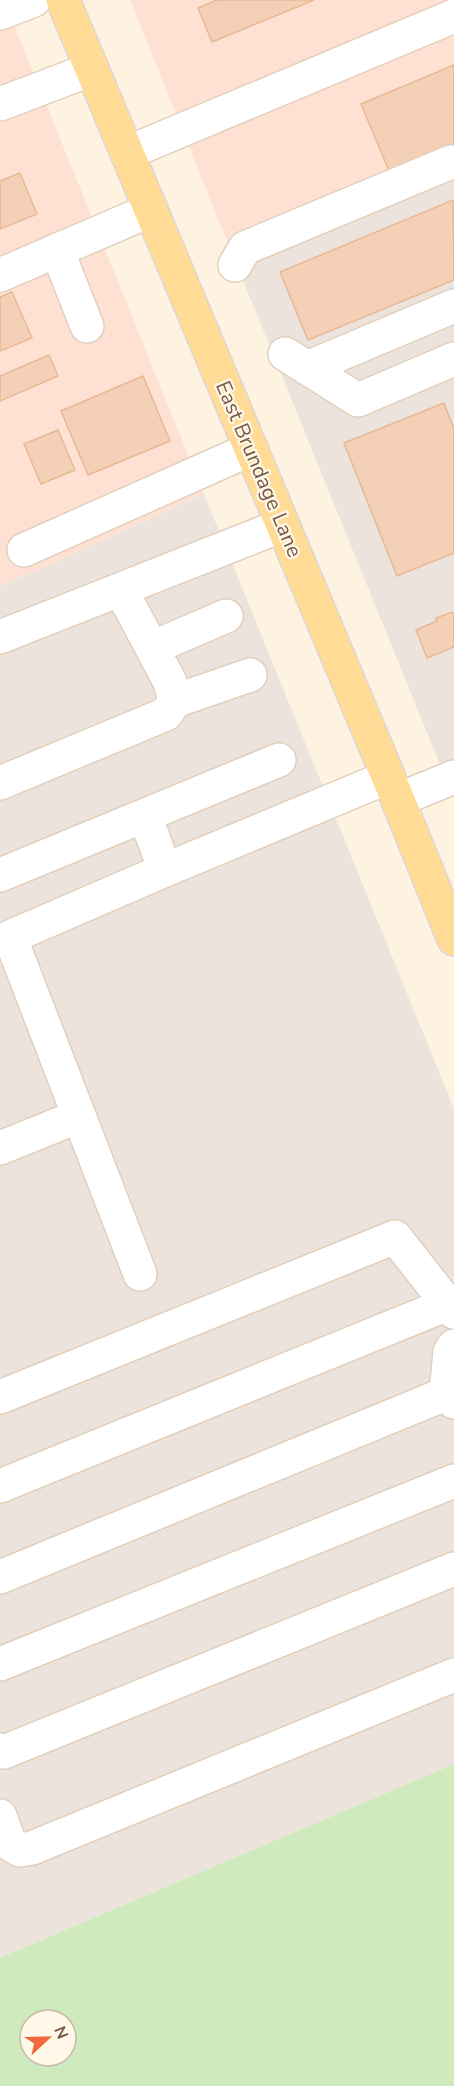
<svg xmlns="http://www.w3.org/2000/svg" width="454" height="2086" viewBox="0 0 454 2086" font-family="'Nunito Sans',sans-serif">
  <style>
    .commercial { fill: #ffe1d3 }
    .industrial { fill: #ece4dc }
    .green { fill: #cfebbe; fill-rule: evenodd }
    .building { fill: #f4d1b6; stroke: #e8b896; stroke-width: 1.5 }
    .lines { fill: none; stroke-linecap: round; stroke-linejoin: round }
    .minor-casing { stroke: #e2cfbc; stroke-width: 36 }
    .major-casing { stroke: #ded7d3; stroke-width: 36 }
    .minor { stroke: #fff; stroke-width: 33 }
    .major { stroke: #ffdb95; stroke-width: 33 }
    .labels { text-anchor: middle; stroke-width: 4.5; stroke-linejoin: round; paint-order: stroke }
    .street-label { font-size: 21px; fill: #755946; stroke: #fff7e7 }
  </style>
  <rect width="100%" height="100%" fill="#fdf3e0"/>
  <g class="commercial">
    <path d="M0,0h4l200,494 -204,93z"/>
    <path d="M130,0h324v163l-223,88z"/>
  </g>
  <g class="industrial">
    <path d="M454,163v636l-223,-548z"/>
    <path d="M204,494l250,615v655l-454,194v-1371z"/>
  </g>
  <path class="green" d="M454,1764v322h-454v-128zM30,2020h36v36h-36z"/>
  <g class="building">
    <path d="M217,0h97l-102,42 -14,-34z"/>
    <path d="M454,65v82l-64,26 -29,-69z"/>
    <path d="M20,173l17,41 -37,15v-48z"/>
    <path d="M453,200l1,80 -146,60 -28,-68z"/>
    <path d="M12,292l20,46 -32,13v-54z"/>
    <path d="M49,355l9,21 -58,25v-25z"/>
    <path d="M143,376l27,65 -82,34 -27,-64z"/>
    <path d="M444,403l10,26v124l-57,23 -53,-133z"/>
    <path d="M58,430l17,40 -34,14 -17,-40z"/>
    <path d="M452,612l2,2v33l-27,11 -11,-28 21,-9 -1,-3z"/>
  </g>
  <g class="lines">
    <g class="minor-casing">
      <g id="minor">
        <path d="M0,13l34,-13"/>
        <path d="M0,104l92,-35"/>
        <path d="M127,153l327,-137"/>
        <path d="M57,250l30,76"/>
        <path d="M235,265l10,-17 206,-86 3,1"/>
        <path d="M0,275l151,-65"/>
        <path d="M285,354l73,46 96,-41"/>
        <path d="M307,368l147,-62"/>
        <path d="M24,550l227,-101"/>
        <path d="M0,637l283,-112"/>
        <path d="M152,648l74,-32"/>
        <path d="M175,701l75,-26"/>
        <path d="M0,783l166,-69 9,-13 -5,-19 -49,-92"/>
        <path d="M398,800l56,-23"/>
        <path d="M145,816l20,54"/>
        <path d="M0,875l279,-115"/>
        <path d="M0,1148l79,-32"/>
        <path d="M140,1274l-130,-337 155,-67 223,-93"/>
        <path d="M454,1346l-4,6 -3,32 7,18"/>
        <path d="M0,1397l395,-160 59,75"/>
        <path d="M0,1486l448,-182"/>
        <path d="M0,1577l450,-185"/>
        <path d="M0,1664l454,-183"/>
        <path d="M0,1750l4,2 450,-183"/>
        <path d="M0,1816l10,28 10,6 12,-2 422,-173"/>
      </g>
    </g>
    <g class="major-casing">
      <path id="major" d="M63,0l335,800 56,139"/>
    </g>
    <use href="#minor" class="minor"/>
    <use href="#major" class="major"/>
  </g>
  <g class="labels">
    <g class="street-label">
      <text transform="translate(259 469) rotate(67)" y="7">East Brundage Lane</text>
    </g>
  </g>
  <g transform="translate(48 2038) rotate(68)"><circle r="28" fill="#fff7e7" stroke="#c8b8a7" stroke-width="1.5"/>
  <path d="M0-4.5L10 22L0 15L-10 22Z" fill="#ef6b3d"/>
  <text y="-9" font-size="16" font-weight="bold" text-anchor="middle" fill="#755946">N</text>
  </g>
</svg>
